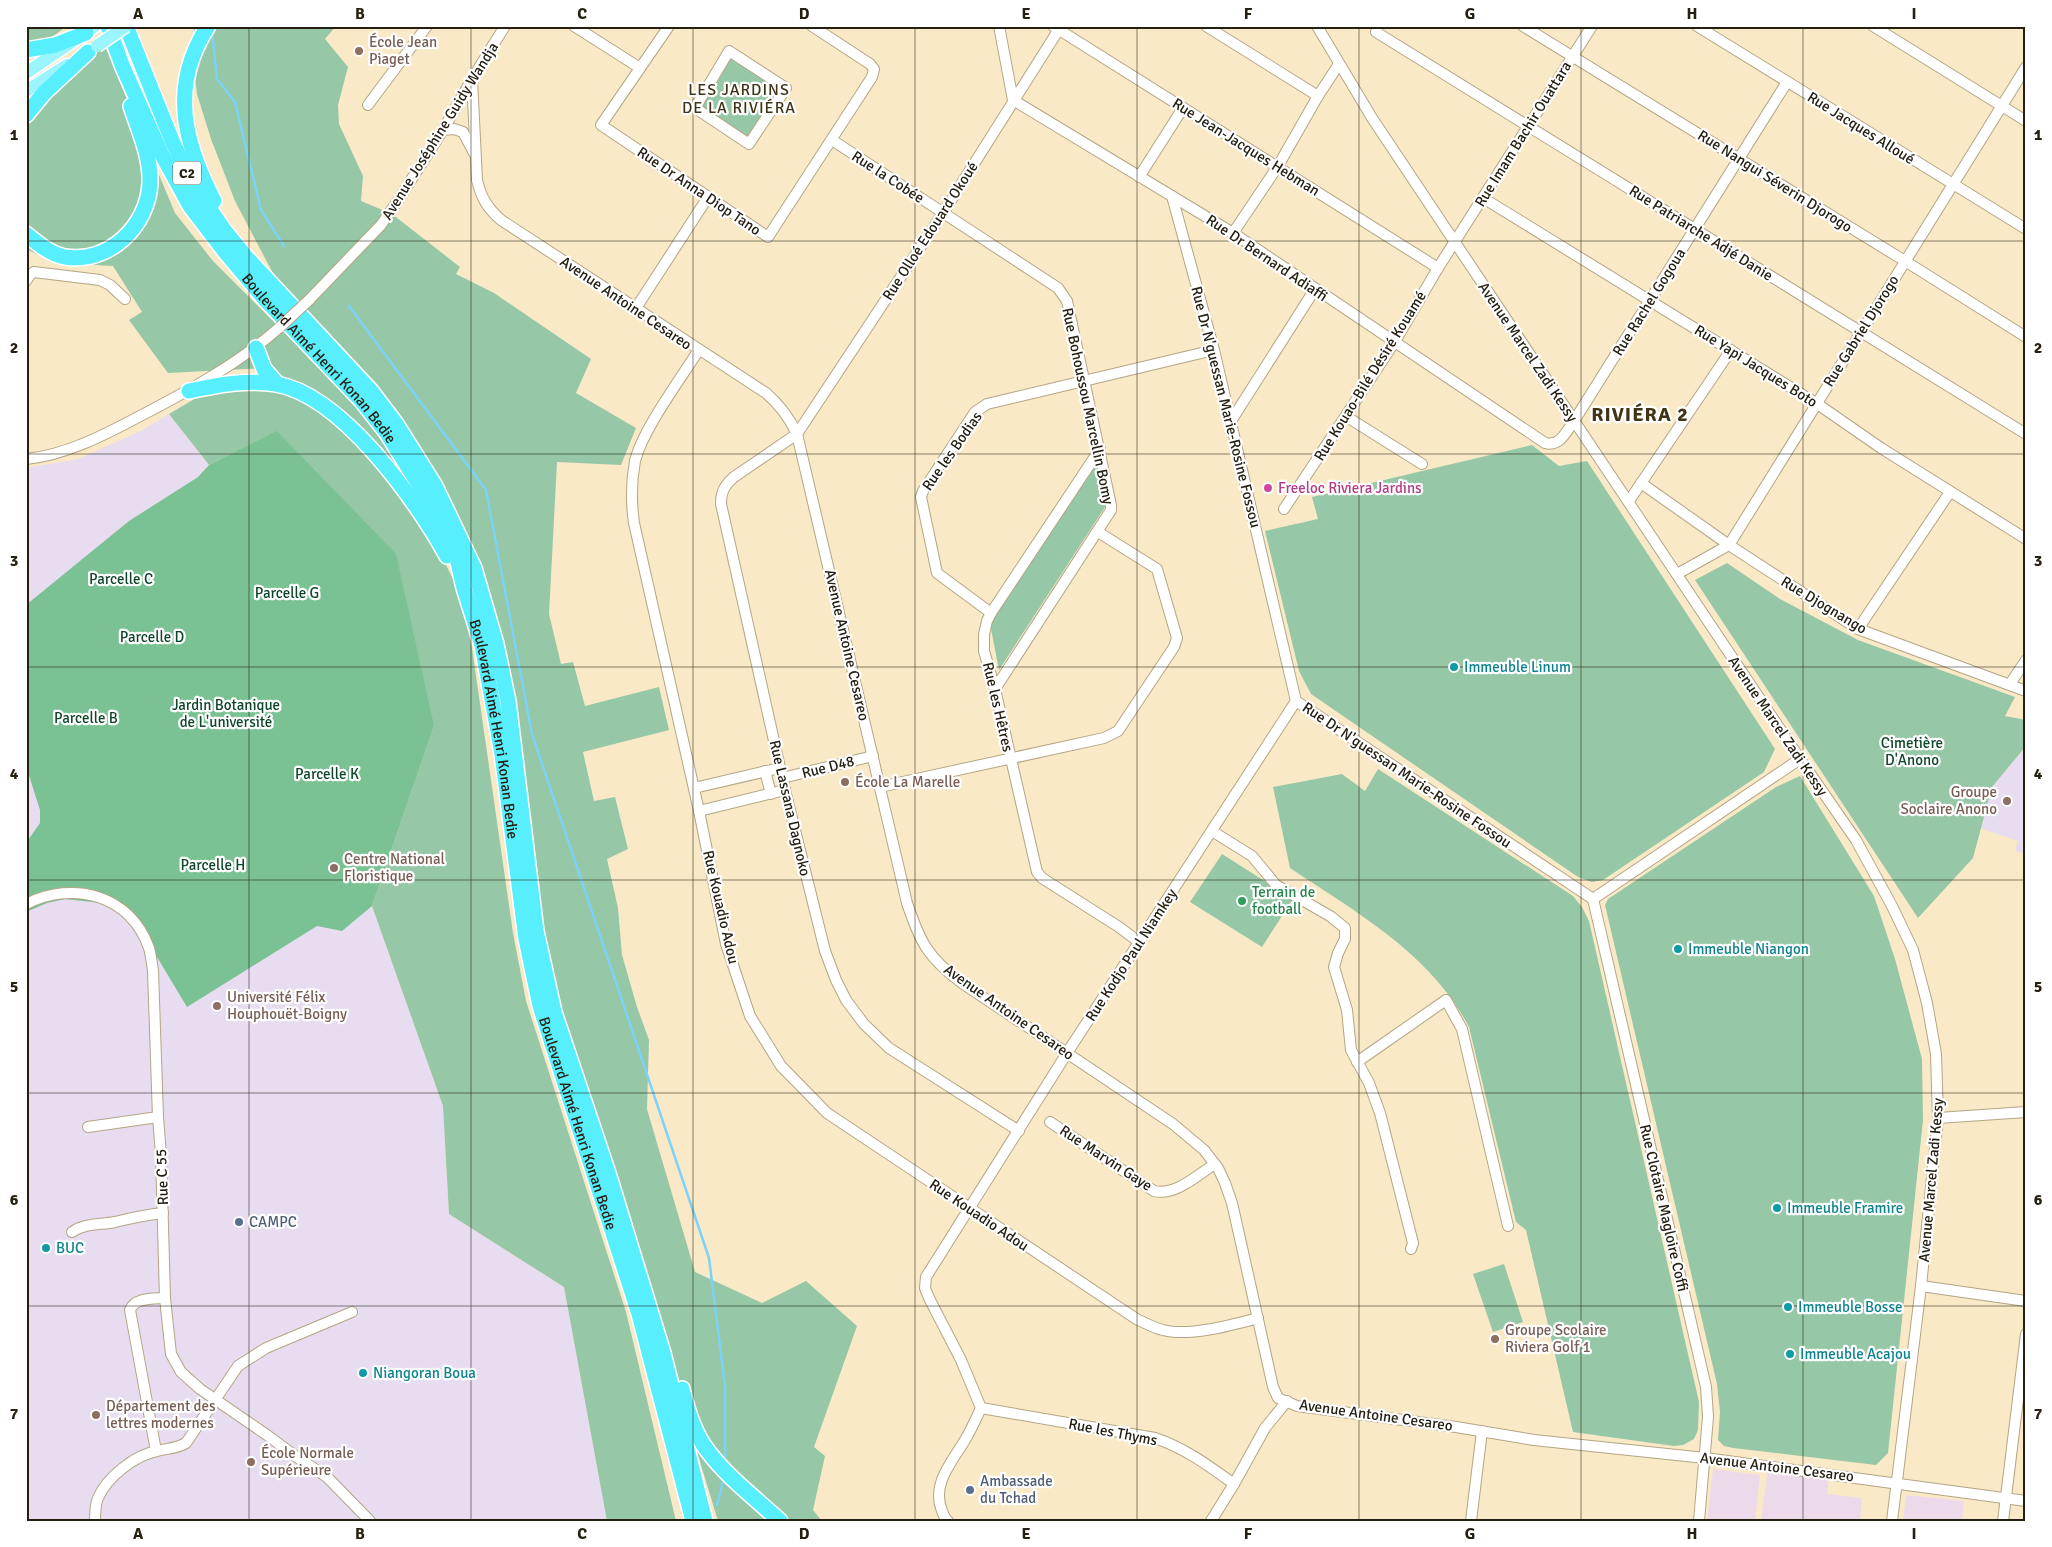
<svg xmlns="http://www.w3.org/2000/svg" width="2052" height="1547" viewBox="0 0 2052 1547" font-family="Signika,sans-serif">
  <style>
    .commercial { fill: #ecdaeb }
    .education { fill: #e7dcf0 }
    .green { fill: #96c7a6 }
    .forest { fill: #7ac293 }
    .lines { fill: none; stroke-linecap: round; stroke-linejoin: round }
    .stream { stroke: #7bd3f8; stroke-width: 2.5 }
    .minor-casing { stroke: #b4a584; stroke-width: 12 }
    .major-casing { stroke: #fff; stroke-width: 15 }
    .highway-casing { stroke: #fff; stroke-width: 18 }
    .minor { stroke: #fff; stroke-width: 10 }
    .major { stroke: #9af5fe; stroke-width: 12 }
    .highway { stroke: #57effd; stroke-width: 15 }
    .minor-bridge-casing { stroke: #b4a584; stroke-width: 12; stroke-linecap: butt }
    .major-bridge-casing { stroke: #fff; stroke-width: 15; stroke-linecap: butt }
    .minor-bridge { stroke: #fff; stroke-width: 10 }
    .major-bridge { stroke: #9af5fe; stroke-width: 12 }
    .grid { fill: none; stroke: #262013; stroke-width: 1; stroke-opacity: 0.55 }
    .education-dot { fill: #8d6e63; stroke: #fff; stroke-width: 2 }
    .hotel-dot { fill: #d1479c; stroke: #fff; stroke-width: 2 }
    .culture-dot { fill: #0f9aa8; stroke: #fff; stroke-width: 2 }
    .leisure-dot { fill: #2e9e5b; stroke: #fff; stroke-width: 2 }
    .service-dot { fill: #5c6f8a; stroke: #fff; stroke-width: 2 }
    .labels { text-anchor: middle; stroke-width: 4.5; stroke-linejoin: round; paint-order: stroke }
    .shield { fill: #fff; stroke: #67635a; stroke-width: 1 }
    .shield-label { font-size: 14px; font-weight: bold; fill: #262013 }
    .education-label { font-size: 15px; fill: #785e54; stroke: #fff; text-anchor: start }
    .street-label { font-size: 15px; fill: #262013; stroke: #fff }
    .hotel-label { font-size: 15px; fill: #b23c85; stroke: #fff; text-anchor: start }
    .park-label { font-size: 15px; fill: #0e4628; stroke: #fff }
    .culture-label { font-size: 15px; fill: #0d838f; stroke: #fff; text-anchor: start }
    .leisure-label { font-size: 15px; fill: #27864d; stroke: #fff; text-anchor: start }
    .service-label { font-size: 15px; fill: #4e5e75; stroke: #fff; text-anchor: start }
    .neighbourhood-label { font-size: 16px; letter-spacing: 1px; fill: #413416; stroke: #fff }
    .district-label { font-size: 20px; font-weight: bold; letter-spacing: 1px; fill: #413416; stroke: #fff }
    .neatline { fill: none; stroke: #262013; stroke-width: 2 }
    .grid-label { font-size: 16px; text-anchor: middle; font-weight: bold; fill: #262013 }
  </style>
  <rect width="100%" height="100%" fill="#fae9c7"/>
  <g class="commercial">
    <path d="M1768,1467l61,8 -2,19 35,4 -2,23h-99z"/>
    <path d="M1713,1469l47,6 -5,46h-48z"/>
    <path d="M1906,1495l58,6 -2,20h-59z"/>
  </g>
  <g class="education">
    <path d="M169,414l40,51 68,-34 157,295 -62,180 71,200 6,108 115,73 43,234h-581v-1053l52,-9 63,-28z"/>
    <path d="M2026,746v108l-11,-3 3,-10 -38,-13 12,-41z"/>
  </g>
  <g class="green">
    <path d="M26,26h41l-41,30z"/>
    <path d="M195,26h141l-11,13 23,28 -10,38 1,19 24,52 -2,25 31,13 68,53 -4,7 38,19 97,66 -15,34 60,35 -15,37 -64,-3 -8,152 12,50 12,-2 12,44 74,-19 10,43 -86,22 11,49 21,-4 13,52 -21,10 11,49 4,47 15,52 12,33 -2,69 48,163 67,31 44,-22 51,45 -43,121 11,9 -12,54 9,11h-104l-66,-217 -101,-312 -35,-244 -39,-182 -23,-60 -33,-59 -43,-61 -101,-105 -42,-80 -24,-62 -14,-45 -6,-46z"/>
    <path d="M105,46l70,167 38,48 143,143 44,57 30,57 -112,-124 -51,-26 -99,5 -39,-53 13,-8 -29,-46c-31,-2 -59,-2 -87,-17v-143z"/>
    <path d="M732,54l52,34 -35,53 -52,-34z"/>
    <path d="M259,386l52,18 25,17 66,73 36,55 21,42 13,57 41,285 13,68 100,311 50,209h-69l-43,-234 -115,-73 -6,-108 -71,-200 62,-180 -157,-294 -68,33 -40,-51 27,-16z"/>
    <path d="M1532,445l27,21 28,-5 188,288 -11,23 -161,108 -11,2 -14,-5 -267,-183 -12,-23 -34,-140 53,-12 -6,-22z"/>
    <path d="M1097,458l10,46 -108,166 -9,-46z"/>
    <path d="M1727,563l53,36 78,41 157,57 -10,19 21,4v26l-34,41 -19,71 -55,60 -223,-338z"/>
    <path d="M1378,769l195,127 9,11 7,14 110,481 -1,28 -4,9 -11,6 -9,1 -101,-14 -47,-202 -10,-8 -47,-195c-38,-73 -113,-115 -179,-159l-17,-81 69,-13 23,17z"/>
    <path d="M1800,776l74,120 21,63 27,100 1,61 -35,333 -12,12 -143,-17 -9,-2 -6,-6 2,-28 -3,-28 -112,-479 3,-6 168,-112z"/>
    <path d="M1222,854l71,45 -31,48 -72,-45z"/>
    <path d="M1504,1264l19,58 -30,10 -20,-58z"/>
  </g>
  <path class="forest" d="M277,431l119,123 38,172 -62,180 -30,25 -25,-5 -130,81 -48,-80 -16,-13 -22,-11 -36,-4 -18,4 -21,9v-69l14,-20v-13l-14,-44v-161l103,-84 69,-44 11,-12z"/>
  <g class="lines">
    <g class="stream">
      <path d="M212,30l5,49 18,23 26,108 23,36"/>
      <path d="M349,306l137,184 46,244 177,524 16,128v77"/>
      <path d="M717,1505l7,-27"/>
    </g>
    <g class="minor-casing">
      <g id="minor">
        <path d="M574,26l66,42"/>
        <path d="M669,26l-68,99 167,112 104,-160 2,-8 -4,-5 -58,-38"/>
        <path d="M999,26l14,74 220,133 312,210c15,4 21,-11 29,-22l213,-339"/>
        <path d="M1053,26l385,242"/>
        <path d="M1206,26l112,70"/>
        <path d="M1317,26l55,92 428,641 56,81 36,66 21,44 14,53 9,51 2,64 -17,168 -29,235"/>
        <path d="M1523,26l382,235 121,76"/>
        <path d="M1697,26l329,203"/>
        <path d="M1873,26l153,95"/>
        <path d="M1376,32l650,402"/>
        <path d="M729,51l57,37 -37,56 -54,-36z"/>
        <path d="M472,79l5,101c4,17 10,28 24,40l265,173c14,12 23,24 31,41l110,469c13,39 21,55 55,80l211,141 31,26 14,18 7,15 7,20 9,40 32,144 5,11 19,8 159,21 78,13 171,18 321,43"/>
        <path d="M368,105l59,-79"/>
        <path d="M443,130l11,-1 9,3 11,21"/>
        <path d="M832,140l226,148 9,13 44,204v5l-116,179"/>
        <path d="M1139,177l44,-69"/>
        <path d="M1172,196l42,154 82,351 297,198"/>
        <path d="M1483,198l333,205 65,45 145,91"/>
        <path d="M1233,233l45,-67 40,-70 21,-32"/>
        <path d="M26,281l4,-6 4,-3 66,8 10,5 15,14"/>
        <path d="M309,300l72,-75 16,-23 46,-72 29,-51 33,-53"/>
        <path d="M636,308l72,-111"/>
        <path d="M698,351c-18,29 -55,78 -63,110 -4,21 -4,41 -1,62l65,288 27,133 24,72 31,50 46,47 311,207c8,3 16,8 25,10 26,7 69,-5 95,-12"/>
        <path d="M1347,417l75,47"/>
        <path d="M1231,421l84,-132"/>
        <path d="M1100,449l-109,164 -4,8 -3,13v17l11,38 42,183 5,6 77,49 20,15"/>
        <path d="M26,459c42,-4 82,-26 118,-45 48,-25 95,-51 136,-87"/>
        <path d="M1641,483l88,62 129,84 168,62"/>
        <path d="M1629,501l102,-151"/>
        <path d="M1284,509l110,-166 44,-75 154,-242"/>
        <path d="M1677,574l52,-29 297,-478"/>
        <path d="M991,613l-54,-40 -16,-76 2,-6 52,-79 12,-8 227,-54"/>
        <path d="M1858,629l92,-137"/>
        <path d="M2010,684l16,-24"/>
        <path d="M765,771l6,23"/>
        <path d="M782,778l91,-22"/>
        <path d="M880,787l224,-49 14,-7 56,-84 3,-9 -20,-69 -59,-37"/>
        <path d="M694,788l86,-20"/>
        <path d="M699,811l86,-21"/>
        <path d="M1212,831l40,25 24,29 54,31 15,12v11l-7,14 -4,14 13,43 4,40 18,33 11,30 33,130 -2,6"/>
        <path d="M1593,899l113,488 2,30 -9,104"/>
        <path d="M1593,899l207,-140"/>
        <path d="M26,904c48,-24 104,-9 123,44 2,7 3,15 4,23l5,146 3,38 4,143 6,56 10,18 19,17 67,46 28,21 32,21 43,44"/>
        <path d="M1357,1062l89,-62 16,29 46,197"/>
        <path d="M1938,1118l88,-6"/>
        <path d="M1050,1122l104,69c22,5 43,-16 61,-27"/>
        <path d="M88,1127l70,-10"/>
        <path d="M1019,1131l-130,-83 -25,-24 -18,-24 -10,-20 -11,-29 -40,-161 -64,-286c0,-13 4,-19 13,-27l63,-43 146,-221 118,-187"/>
        <path d="M72,1232c13,-9 28,-7 43,-10 16,-4 31,-7 48,-9"/>
        <path d="M1921,1286l105,15"/>
        <path d="M981,1408l174,30c30,10 54,28 79,46"/>
        <path d="M156,1451l-26,-141c5,-13 24,-11 35,-12"/>
        <path d="M95,1521c0,-8 0,-16 3,-23 9,-21 37,-43 59,-47 11,-3 19,-2 29,-8l52,-77 28,-18 86,-36"/>
        <path d="M948,1521c-4,-3 -4,-6 -6,-10 -11,-27 10,-49 23,-71 6,-10 11,-21 16,-32l-20,-48 -32,-62 -4,-10 1,-11 141,-224 229,-352"/>
        <path d="M1211,1521l23,-37 31,-56 22,-27"/>
        <path d="M1471,1521l11,-90"/>
        <path d="M2003,1521l23,-187"/>
      </g>
    </g>
    <g class="major-casing">
      <g id="major">
        <path d="M26,73l69,-47"/>
        <path d="M26,91l41,-26"/>
      </g>
    </g>
    <g class="highway-casing">
      <g id="highway">
        <path id="s1" d="M108,26l14,39 39,88 29,53 36,47 37,44 98,103 26,33 39,63 31,62 7,30 18,57 20,109 24,185 14,67 99,308 54,207"/>
        <path d="M126,26l47,117 21,43 30,44 22,27 125,134 25,33 39,62 39,82 22,76 12,57 28,230 18,81 54,161 55,180 42,168"/>
        <path d="M208,26c-39,60 -24,117 6,175"/>
        <path d="M26,50l29,-5 31,-12"/>
        <path d="M26,115l18,-22 44,-41"/>
        <path d="M26,234c12,10 24,20 39,23 44,7 83,-31 85,-74 1,-27 -11,-52 -19,-77"/>
        <path d="M256,348l8,21 13,15"/>
        <path d="M189,391c29,-6 58,-12 87,-7 66,11 141,117 171,172"/>
        <path d="M682,1389c5,21 12,44 25,61 20,27 48,48 73,71"/>
      </g>
    </g>
    <use href="#minor" class="minor"/>
    <use href="#major" class="major"/>
    <use href="#highway" class="highway"/>
    <g class="minor-bridge-casing">
      <path id="minor-bridge" d="M280,327l29,-27"/>
    </g>
    <g class="major-bridge-casing">
      <path id="major-bridge" d="M97,46l29,-20"/>
    </g>
    <use href="#minor-bridge" class="minor-bridge"/>
    <use href="#major-bridge" class="major-bridge"/>
  </g>
  <path class="grid" d="M249,26v1495M471,26v1495M693,26v1495M915,26v1495M1137,26v1495M1359,26v1495M1581,26v1495M1803,26v1495M26,241h2000M26,454h2000M26,667h2000M26,880h2000M26,1093h2000M26,1306h2000"/>
  <g class="education-dot">
    <circle cx="359" cy="51" r="5"/>
    <circle cx="845" cy="782" r="5"/>
    <circle cx="2007" cy="801" r="5"/>
    <circle cx="334" cy="868" r="5"/>
    <circle cx="217" cy="1006" r="5"/>
    <circle cx="1495" cy="1339" r="5"/>
    <circle cx="96" cy="1415" r="5"/>
    <circle cx="251" cy="1462" r="5"/>
  </g>
  <circle class="hotel-dot" cx="1268" cy="488" r="5"/>
  <g class="culture-dot">
    <circle cx="1454" cy="667" r="5"/>
    <circle cx="1678" cy="949" r="5"/>
    <circle cx="1777" cy="1208" r="5"/>
    <circle cx="46" cy="1248" r="5"/>
    <circle cx="1788" cy="1307" r="5"/>
    <circle cx="1790" cy="1354" r="5"/>
    <circle cx="363" cy="1373" r="5"/>
  </g>
  <circle class="leisure-dot" cx="1242" cy="901" r="5"/>
  <g class="service-dot">
    <circle cx="239" cy="1222" r="5"/>
    <circle cx="970" cy="1490" r="5"/>
  </g>
  <g class="labels">
    <rect class="shield" x="173" y="161.5" width="28" height="23" rx="4"/>
    <g class="shield-label">
      <text x="187" y="178">C2</text>
    </g>
    <g class="education-label">
      <text x="369" y="47">École Jean<tspan x="369" dy="17">Piaget</tspan></text>
      <text x="855" y="787">École La Marelle</text>
      <text x="1997" y="797" text-anchor="end">Groupe<tspan x="1997" dy="17">Soclaire Anono</tspan></text>
      <text x="344" y="864">Centre National<tspan x="344" dy="17">Floristique</tspan></text>
      <text x="227" y="1002">Université Félix<tspan x="227" dy="17">Houphouët-Boigny</tspan></text>
      <text x="1505" y="1335">Groupe Scolaire<tspan x="1505" dy="17">Riviera Golf 1</tspan></text>
      <text x="106" y="1411">Département des<tspan x="106" dy="17">lettres modernes</tspan></text>
      <text x="261" y="1458">École Normale<tspan x="261" dy="17">Supérieure</tspan></text>
    </g>
    <g class="street-label">
      <text transform="translate(1861 128) rotate(32)" y="5">Rue Jacques Alloué</text>
      <text transform="translate(440 131) rotate(-58)" y="5">Avenue Joséphine Guidy Wandja</text>
      <text transform="translate(1523 134) rotate(-58)" y="5">Rue Imam Bachir Ouattara</text>
      <text transform="translate(1246 147) rotate(32)" y="5">Rue Jean-Jacques Hebman</text>
      <text transform="translate(888 177) rotate(33)" y="5">Rue la Cobée</text>
      <text transform="translate(1775 181) rotate(32)" y="5">Rue Nangui Séverin Djorogo</text>
      <text transform="translate(699 191) rotate(34)" y="5">Rue Dr Anna Diop Tano</text>
      <text transform="translate(930 231) rotate(-57)" y="5">Rue Olloé Edouard Okoué</text>
      <text transform="translate(1701 233) rotate(32)" y="5">Rue Patriarche Adjé Danie</text>
      <text transform="translate(1267 258) rotate(34)" y="5">Rue Dr Bernard Adiaffi</text>
      <text transform="translate(1649 302) rotate(-58)" y="5">Rue Rachel Gogoua</text>
      <text transform="translate(626 303) rotate(34)" y="5">Avenue Antoine Cesareo</text>
      <text transform="translate(1861 331) rotate(-58)" y="5">Rue Gabriel Djorogo</text>
      <text transform="translate(1528 352) rotate(56)" y="5">Avenue Marcel Zadi Kessy</text>
      <text dy="5" stroke="none"><textPath href="#s1" startOffset="398">Boulevard Aimé Henri Konan Bedie</textPath></text>
      <text transform="translate(1756 366) rotate(32)" y="5">Rue Yapi Jacques Boto</text>
      <text transform="translate(1370 376) rotate(-58)" y="5">Rue Kouao-Bilé Désiré Kouamé</text>
      <text transform="translate(1088 406) rotate(78)" y="5">Rue Bohoussou Marcellin Bomy</text>
      <text transform="translate(1226 407) rotate(76)" y="5">Rue Dr N'guessan Marie-Rosine Fossou</text>
      <text transform="translate(952 451) rotate(-55)" y="5">Rue les Bodias</text>
      <text transform="translate(1824 605) rotate(31)" y="5">Rue Djognango</text>
      <text transform="translate(847 645) rotate(77)" y="5">Avenue Antoine Cesareo</text>
      <text transform="translate(998 707) rotate(77)" y="5">Rue les Hêtres</text>
      <text transform="translate(1778 726) rotate(56)" y="5">Avenue Marcel Zadi Kessy</text>
      <text dy="5" stroke="none"><textPath href="#s1" startOffset="818">Boulevard Aimé Henri Konan Bedie</textPath></text>
      <text transform="translate(828 767) rotate(-14)" y="5">Rue D48</text>
      <text transform="translate(1407 775) rotate(34)" y="5">Rue Dr N'guessan Marie-Rosine Fossou</text>
      <text transform="translate(790 808) rotate(77)" y="5">Rue Lassana Dagnoko</text>
      <text transform="translate(721 907) rotate(77)" y="5">Rue Kouadio Adou</text>
      <text transform="translate(1131 955) rotate(-57)" y="5">Rue Kodjo Paul Niamkey</text>
      <text transform="translate(1009 1012) rotate(35)" y="5">Avenue Antoine Cesareo</text>
      <text dy="5" stroke="none"><textPath href="#s1" startOffset="1222">Boulevard Aimé Henri Konan Bedie</textPath></text>
      <text transform="translate(1106 1158) rotate(33)" y="5">Rue Marvin Gaye</text>
      <text transform="translate(162 1177) rotate(-92)" y="5">Rue C 55</text>
      <text transform="translate(1931 1180) rotate(-85)" y="5">Avenue Marcel Zadi Kessy</text>
      <text transform="translate(1664 1208) rotate(77)" y="5">Rue Clotaire Magloire Coffi</text>
      <text transform="translate(979 1215) rotate(34)" y="5">Rue Kouadio Adou</text>
      <text transform="translate(1376 1415) rotate(8)" y="5">Avenue Antoine Cesareo</text>
      <text transform="translate(1113 1432) rotate(11)" y="5">Rue les Thyms</text>
      <text transform="translate(1777 1467) rotate(7)" y="5">Avenue Antoine Cesareo</text>
    </g>
    <g class="hotel-label">
      <text x="1278" y="493">Freeloc Riviera Jardins</text>
    </g>
    <g class="park-label">
      <text x="121" y="584">Parcelle C</text>
      <text x="287" y="598">Parcelle G</text>
      <text x="152" y="642">Parcelle D</text>
      <text x="226" y="710">Jardin Botanique<tspan x="226" dy="17">de L'université</tspan></text>
      <text x="86" y="723">Parcelle B</text>
      <text x="1912" y="748">Cimetière<tspan x="1912" dy="17">D'Anono</tspan></text>
      <text x="327" y="779">Parcelle K</text>
      <text x="213" y="870">Parcelle H</text>
    </g>
    <g class="culture-label">
      <text x="1464" y="672">Immeuble Linum</text>
      <text x="1688" y="954">Immeuble Niangon</text>
      <text x="1787" y="1213">Immeuble Framire</text>
      <text x="56" y="1253">BUC</text>
      <text x="1798" y="1312">Immeuble Bosse</text>
      <text x="1800" y="1359">Immeuble Acajou</text>
      <text x="373" y="1378">Niangoran Boua</text>
    </g>
    <g class="leisure-label">
      <text x="1252" y="897">Terrain de<tspan x="1252" dy="17">football</tspan></text>
    </g>
    <g class="service-label">
      <text x="249" y="1227">CAMPC</text>
      <text x="980" y="1486">Ambassade<tspan x="980" dy="17">du Tchad</tspan></text>
    </g>
    <g class="neighbourhood-label">
      <text x="739" y="95">LES JARDINS<tspan x="739" dy="18">DE LA RIVIÉRA</tspan></text>
    </g>
    <g class="district-label">
      <text x="1640" y="421">RIVIÉRA 2</text>
    </g>
  </g>
  <rect width="2052" height="1547" fill="none" stroke="#ffffff" stroke-width="55"/>
  <rect x="28" y="28" width="1996" height="1492" class="neatline"/>
  <g class="grid-label">
    <text x="138" y="19">A</text>
    <text x="360" y="19">B</text>
    <text x="582" y="19">C</text>
    <text x="804" y="19">D</text>
    <text x="1026" y="19">E</text>
    <text x="1248" y="19">F</text>
    <text x="1470" y="19">G</text>
    <text x="1692" y="19">H</text>
    <text x="1914" y="19">I</text>
    <text x="14" y="140">1</text>
    <text x="2038" y="140">1</text>
    <text x="14" y="353">2</text>
    <text x="2038" y="353">2</text>
    <text x="14" y="566">3</text>
    <text x="2038" y="566">3</text>
    <text x="14" y="779">4</text>
    <text x="2038" y="779">4</text>
    <text x="14" y="992">5</text>
    <text x="2038" y="992">5</text>
    <text x="14" y="1205">6</text>
    <text x="2038" y="1205">6</text>
    <text x="14" y="1419">7</text>
    <text x="2038" y="1419">7</text>
    <text x="138" y="1539">A</text>
    <text x="360" y="1539">B</text>
    <text x="582" y="1539">C</text>
    <text x="804" y="1539">D</text>
    <text x="1026" y="1539">E</text>
    <text x="1248" y="1539">F</text>
    <text x="1470" y="1539">G</text>
    <text x="1692" y="1539">H</text>
    <text x="1914" y="1539">I</text>
  </g>
</svg>
